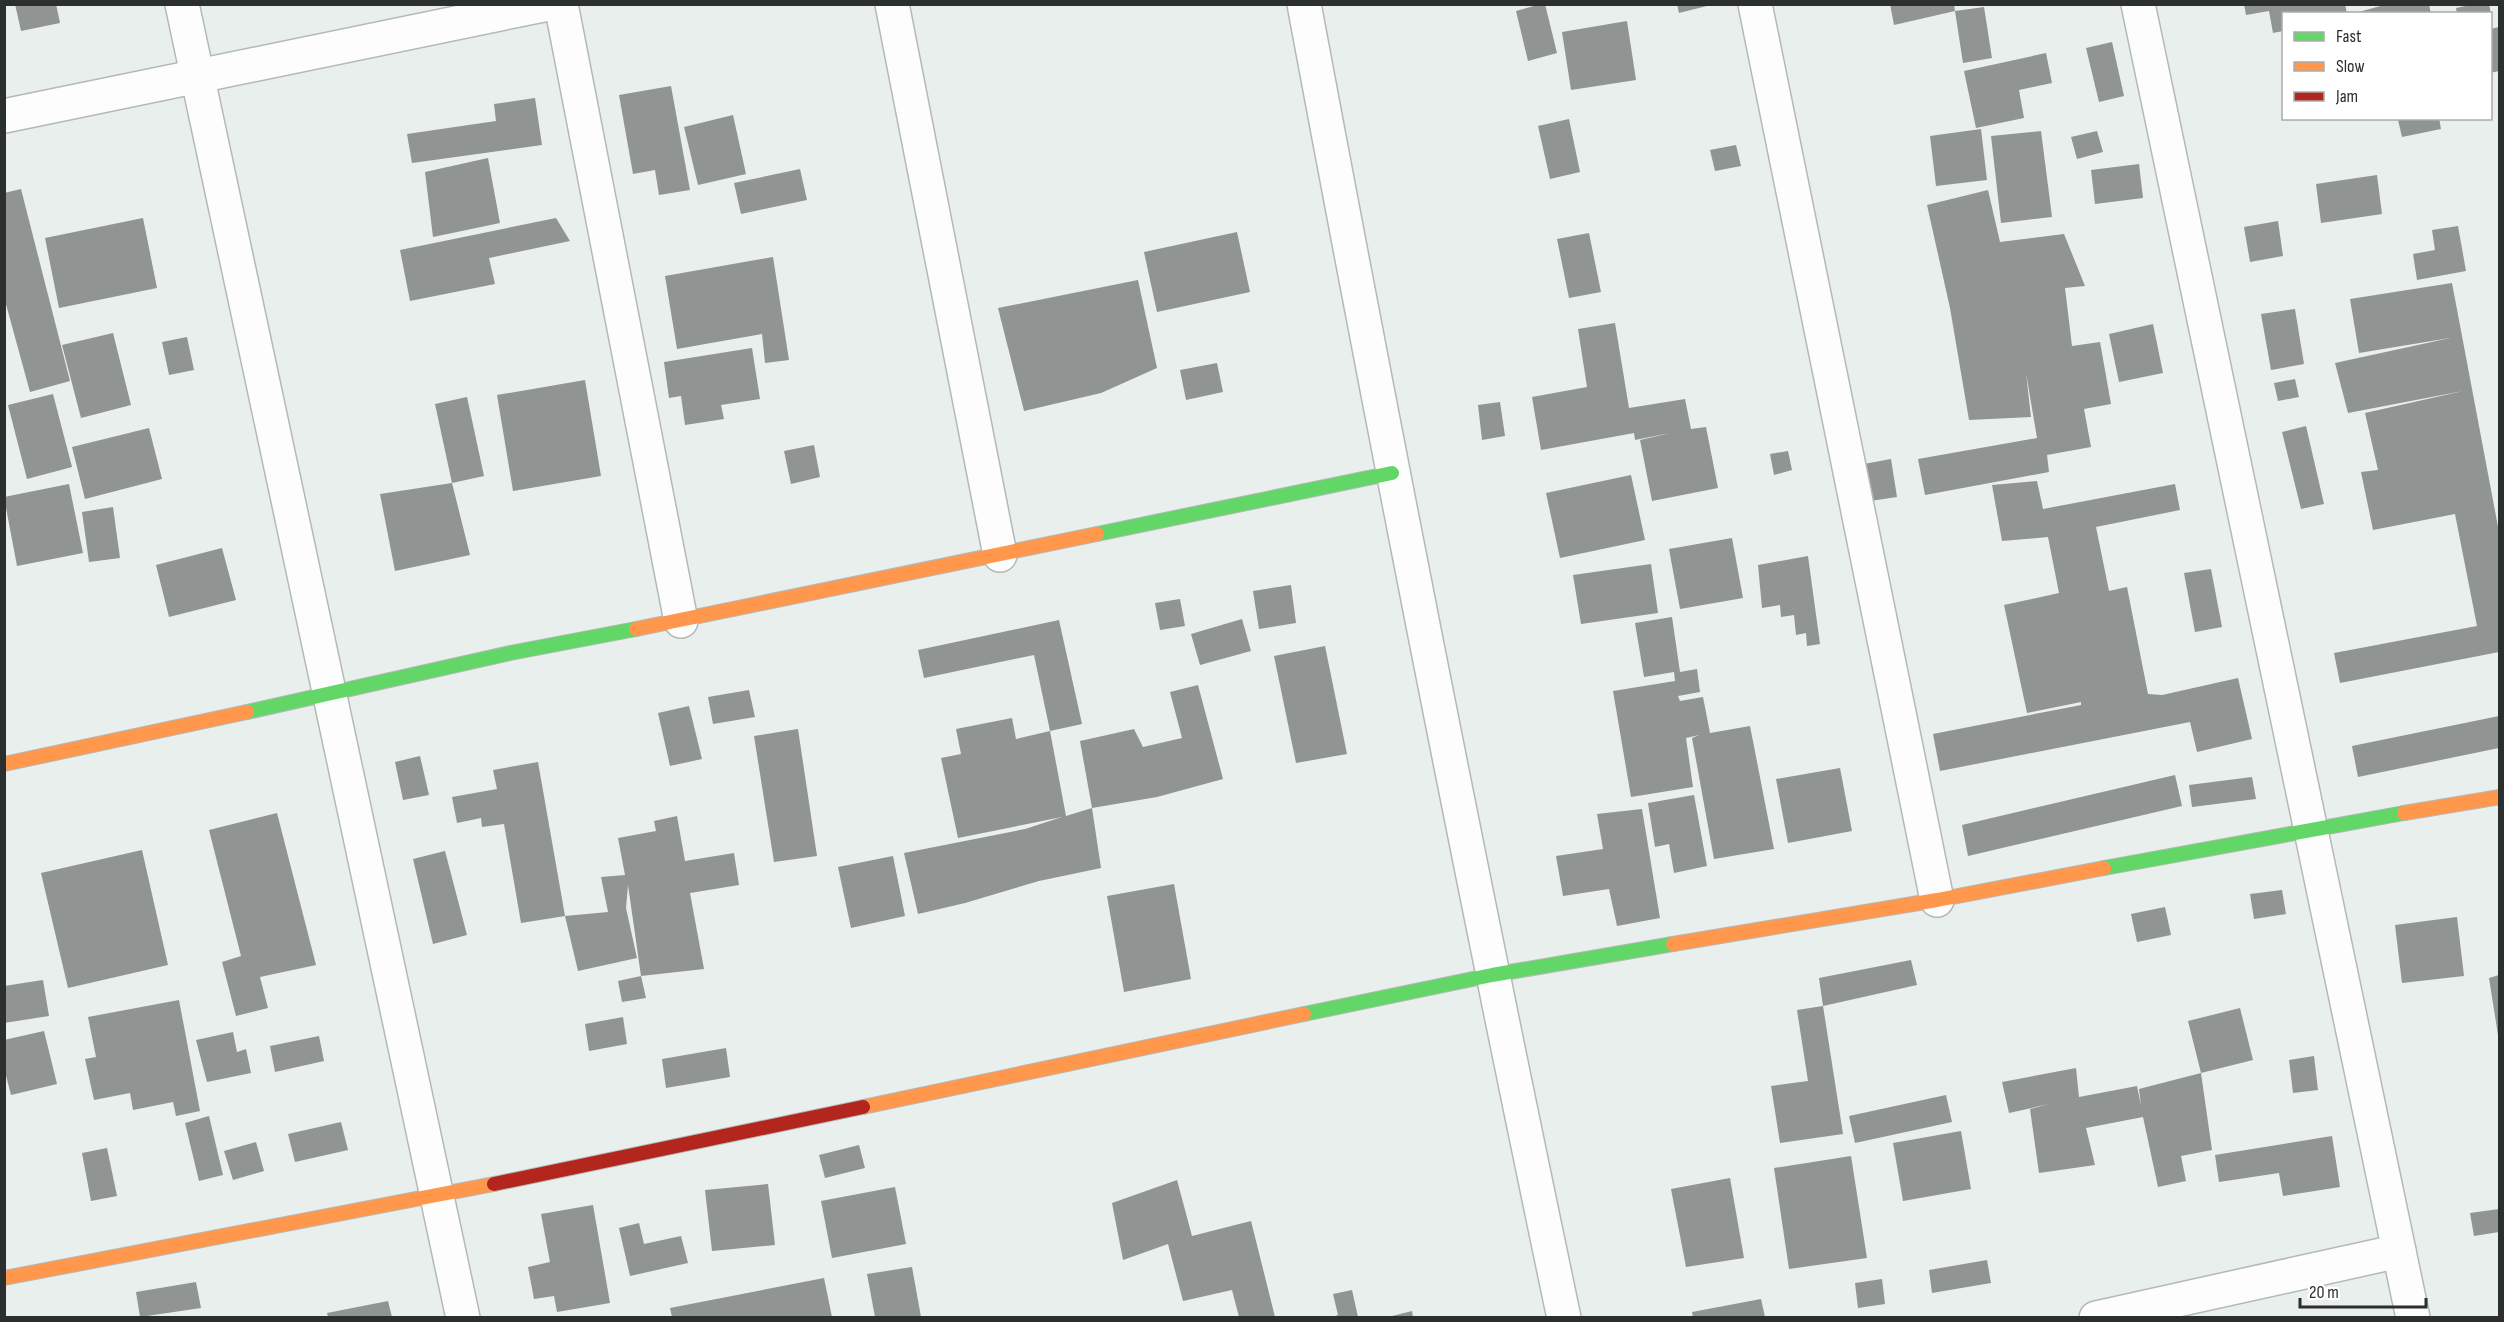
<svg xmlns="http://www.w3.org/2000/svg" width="2504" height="1322" viewBox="0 0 2504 1322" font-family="'Sofia Sans Condensed',sans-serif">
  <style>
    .building { fill: #909493 }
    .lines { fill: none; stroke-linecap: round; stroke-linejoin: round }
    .street-casing { stroke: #b4b9b7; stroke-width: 36 }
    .fast-casing { stroke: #b4b9b7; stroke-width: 16 }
    .slow-casing { stroke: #b4b9b7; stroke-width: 16 }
    .jam-casing { stroke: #b4b9b7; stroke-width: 16 }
    .street { stroke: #fcfdfc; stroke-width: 33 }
    .fast { stroke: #63d668; stroke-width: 14 }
    .slow { stroke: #ff974d; stroke-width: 14 }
    .jam { stroke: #b3261e; stroke-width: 14 }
  </style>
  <rect width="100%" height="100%" fill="#e9efed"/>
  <g class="building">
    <path d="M15,4h41l4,19 -39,8z"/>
    <path d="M1541,4h4l12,49 -29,8 -12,-50z"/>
    <path d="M1677,4h34v1l-32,8z"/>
    <path d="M1890,4h64l1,7 -61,14z"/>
    <path d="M2244,4h101l2,10h-64v17l-10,2 -4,-22 -23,4z"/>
    <path d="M2388,4h41l2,10h-80z"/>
    <path d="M2475,4h14l2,10h-34l-1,-6z"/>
    <path d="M1984,7l8,51 -29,5 -8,-52z"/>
    <path d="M1627,21l9,59 -65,10 -9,-58z"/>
    <path d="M2499,27v44l-9,2v-44z"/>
    <path d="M2112,42l12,54 -25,6 -13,-54z"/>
    <path d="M2046,53l6,30 -33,7 5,28 -48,10 -12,-57z"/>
    <path d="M671,86l19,104 -31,5 -4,-25 -22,4 -14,-79z"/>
    <path d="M535,98l7,47 -130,18 -5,-29 89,-13 -2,-17z"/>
    <path d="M733,115l13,59 -48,11 -14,-58z"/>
    <path d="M2407,118h32l2,11 -39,8 -4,-17z"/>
    <path d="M1569,119l11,53 -30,7 -12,-53z"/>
    <path d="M1981,129l6,51 -51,6 -6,-50z"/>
    <path d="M2041,131l11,86 -51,6 -10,-87z"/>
    <path d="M2097,131l6,21 -26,7 -6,-22z"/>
    <path d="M1736,145l5,21 -26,5 -5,-21z"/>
    <path d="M488,158l12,65 -67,14 -8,-65z"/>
    <path d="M2139,164l4,34 -48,6 -4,-34z"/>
    <path d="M800,169l7,31 -66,14 -7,-31z"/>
    <path d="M2377,175l5,39 -61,9 -5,-39z"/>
    <path d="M21,189l49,192 -40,11 -26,-95v-104z"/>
    <path d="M1988,190l12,52 64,-8 21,52 -20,2 7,58 28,-4 11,62 -27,5 7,38 -44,8 2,17 -124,23 -7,-36 119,-21 -11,-65 5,44 -62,3 -19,-112 -23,-103z"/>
    <path d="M143,218l14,70 -98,20 -14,-70z"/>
    <path d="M556,218l14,23 -81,17 6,26 -85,17 -10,-51z"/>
    <path d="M2278,221l5,35 -33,6 -6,-35z"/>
    <path d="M2458,226l8,45 -49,9 -4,-26 22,-4 -3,-20z"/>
    <path d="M1237,232l13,60 -93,20 -13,-60z"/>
    <path d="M1589,233l12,59 -32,6 -12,-59z"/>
    <path d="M773,257l16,103 -24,3 -3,-29 -85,15 -12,-73z"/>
    <path d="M1138,280l19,88 -56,25 -77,18 -26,-103z"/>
    <path d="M2452,283l47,249v120l-159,31 -6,-30 143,-27 -22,-112 -82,16 -12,-58 17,-2 -13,-57 98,-22 -115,22 -13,-50 115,-25 -91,15 -9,-54z"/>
    <path d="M2295,309l9,55 -33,6 -10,-56z"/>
    <path d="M1615,323l14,85 56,-9 6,30 15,-2 12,61 -66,13 -12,-61 30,-7 -35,7 -1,-7 -93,17 -9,-53 55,-10 -9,-58z"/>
    <path d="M2153,324l10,49 -44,9 -10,-48z"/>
    <path d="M113,333l18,72 -50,13 -19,-73z"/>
    <path d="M187,337l7,33 -25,5 -7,-33z"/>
    <path d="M752,348l8,51 -39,6 3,14 -39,6 -4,-29 -12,2 -5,-36z"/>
    <path d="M1217,363l6,29 -37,8 -6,-30z"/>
    <path d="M2295,379l4,18 -21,4 -4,-18z"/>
    <path d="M585,380l16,96 -88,15 -16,-96z"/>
    <path d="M53,394l19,73 -45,12 -19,-74z"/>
    <path d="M467,397l17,79 -32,7 -17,-79z"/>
    <path d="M1500,402l5,34 -23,4 -4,-35z"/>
    <path d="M2306,426l18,78 -23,5 -19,-77z"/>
    <path d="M149,428l13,51 -77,20 -13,-52z"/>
    <path d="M814,445l6,32 -29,7 -7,-33z"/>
    <path d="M1788,451l4,19 -18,5 -4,-21z"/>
    <path d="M1891,459l6,38 -27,4 -6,-37z"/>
    <path d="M1631,475l14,65 -85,18 -14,-65z"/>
    <path d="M2037,481l6,28 132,-25 5,26 -84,17 13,64 18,-4 21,107 14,1 76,-17 14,61 -55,13 -7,-30 -250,49 -7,-37 148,-29v-3l-54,11 -23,-108 55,-12 -11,-56 -46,4 -10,-56z"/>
    <path d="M452,483l18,72 -75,16 -15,-77z"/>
    <path d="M69,484l14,69 -66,13 -13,-69z"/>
    <path d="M113,507l7,51 -31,4 -7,-50z"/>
    <path d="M1732,538l11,60 -63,11 -11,-60z"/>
    <path d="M222,548l14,52 -67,17 -13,-52z"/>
    <path d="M1808,556l12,88 -13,2 -1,-13 -10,2 -2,-20 -13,2 -1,-12 -18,3 -4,-43z"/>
    <path d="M1651,564l7,49 -77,11 -8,-49z"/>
    <path d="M2211,569l11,58 -27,5 -11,-59z"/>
    <path d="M1291,585l5,38 -37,6 -6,-38z"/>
    <path d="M1180,599l5,27 -25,4 -5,-27z"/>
    <path d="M1672,617l8,55 17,-3 3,23 -22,4 2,5 23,-4 7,36 40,-7 24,123 -60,10 -22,-121 7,-3 -13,3 7,49 -62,10 -18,-106 62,-10 -1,-9 -30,5 -9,-54z"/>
    <path d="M1242,619l9,32 -51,14 -9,-31z"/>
    <path d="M1059,620l23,104 -32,7 16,85 26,-8 9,60 -62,13 -74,22 -47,11 -14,-61 121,-24 37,-12 -104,21 -17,-80 20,-4 -5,-25 56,-11 4,21 34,-8 -16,-76 -110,23 -6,-28z"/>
    <path d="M1325,646l22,108 -51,9 -22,-107z"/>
    <path d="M1198,685l25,94 -66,18 -65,11 -12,-67 54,-12 9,18 39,-9 -12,-46z"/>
    <path d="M749,690l6,27 -42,7 -5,-27z"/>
    <path d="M689,706l13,53 -32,7 -12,-53z"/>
    <path d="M2499,716v32l-141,29 -6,-31z"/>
    <path d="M798,729l19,127 -43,6 -20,-126z"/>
    <path d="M420,756l9,39 -26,5 -8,-38z"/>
    <path d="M538,762l27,154 -44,7 -17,-99 -22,3 -1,-9 -24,5 -5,-26 45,-8 -4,-19z"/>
    <path d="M1840,768l12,63 -64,12 -12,-64z"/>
    <path d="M2175,775l7,31 -214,50 -6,-31z"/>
    <path d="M2252,777l4,22 -64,8 -3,-22z"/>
    <path d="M1694,795l13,71 -33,7 -5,-29 -14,3 -7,-44z"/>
    <path d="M1642,809l18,109 -43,8 -8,-37 -46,7 -7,-40 47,-7 -6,-35z"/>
    <path d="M277,813l39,152 -56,12 8,31 -32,8 -14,-54 19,-6 -32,-126z"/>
    <path d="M677,816l8,45 49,-8 5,32 -49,8 14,76 -63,7 -13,-91 -2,23 11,50 -59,13 -13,-55 43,-4 -7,-35 24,-2 -7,-37 38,-7 -2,-10z"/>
    <path d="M142,850l26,115 -100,23 -27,-115z"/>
    <path d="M445,851l22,84 -34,9 -20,-85z"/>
    <path d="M893,856l12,60 -54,12 -13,-61z"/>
    <path d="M1174,884l17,95 -67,13 -17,-96z"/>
    <path d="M2282,890l4,24 -32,5 -4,-25z"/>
    <path d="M2165,907l6,28 -34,7 -6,-28z"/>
    <path d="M2457,917l7,59 -62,7 -7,-58z"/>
    <path d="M1911,960l6,25 -94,21 20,128 -63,9 -9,-57 37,-5 -11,-71 26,-4 -4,-28z"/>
    <path d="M2499,975v60h-1l-9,-57z"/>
    <path d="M641,976l5,22 -24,4 -4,-21z"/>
    <path d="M43,980l6,36 -45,7v-37z"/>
    <path d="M179,1000l21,111 -24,5 -3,-14 -40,8 -3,-17 -36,7 -9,-41 11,-2 -8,-40z"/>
    <path d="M2240,1008l13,52 -52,13 -13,-52z"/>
    <path d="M623,1017l4,27 -38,7 -4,-27z"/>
    <path d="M44,1031l13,53 -46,11 -7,-27v-28z"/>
    <path d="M233,1032l4,20 9,-3 5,24 -44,9 -11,-42z"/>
    <path d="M319,1036l5,25 -49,11 -5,-26z"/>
    <path d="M726,1048l4,29 -64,11 -4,-29z"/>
    <path d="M2314,1056l4,34 -25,3 -4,-33z"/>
    <path d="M2076,1068l3,29 58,-11 4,20 -2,-17 62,-16 11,77 -31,6 5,25 -28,6 -15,-70 -57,11 9,37 -56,8 -9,-64 19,-5 -40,9 -7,-31z"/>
    <path d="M1946,1095l6,27 -97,21 -6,-27z"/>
    <path d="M209,1116l14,59 -24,6 -14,-58z"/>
    <path d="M341,1122l7,28 -53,12 -7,-28z"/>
    <path d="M1961,1131l10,58 -68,12 -10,-58z"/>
    <path d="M2332,1136l8,51 -57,9 -4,-23 -60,9 -4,-27z"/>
    <path d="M256,1142l8,29 -31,9 -9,-29z"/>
    <path d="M859,1145l6,23 -40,10 -6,-23z"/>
    <path d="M107,1148l10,48 -26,5 -9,-48z"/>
    <path d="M1851,1156l16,102 -78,11 -15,-101z"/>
    <path d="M1730,1178l14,80 -58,9 -15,-78z"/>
    <path d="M1177,1180l15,56 59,-15 24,96h-36l-7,-27 -49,11 -15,-57 -45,16 -11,-57z"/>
    <path d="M768,1184l7,61 -63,6 -7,-61z"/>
    <path d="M895,1187l11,57 -74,14 -11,-57z"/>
    <path d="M593,1205l17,98 -53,9 -3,-16 -20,3 -6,-32 22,-5 -9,-48z"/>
    <path d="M2499,1209v23l-25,4 -4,-23z"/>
    <path d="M639,1223l5,21 37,-8 7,27 -58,13 -11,-48z"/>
    <path d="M1987,1260l4,23 -59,10 -3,-23z"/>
    <path d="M912,1267l9,50h-46l-8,-43z"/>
    <path d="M824,1278l8,39h-160l-2,-9z"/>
    <path d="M1882,1279l3,25 -27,4 -3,-25z"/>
    <path d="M196,1282l5,26 -61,9 -4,-25z"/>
    <path d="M1352,1290l6,27h-26l6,-2 -5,-21z"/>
    <path d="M1761,1299l4,18h-72l-1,-5z"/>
    <path d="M388,1301l4,16h-64l-1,-4z"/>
    <path d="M1412,1311l1,6h-25z"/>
  </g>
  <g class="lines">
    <g class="street-casing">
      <g id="street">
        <path d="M182,4l281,1314"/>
        <path d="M561,4l120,617"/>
        <path d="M892,4l108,551"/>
        <path d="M1304,4c82,439 168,877 260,1314"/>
        <path d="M1755,4l182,896"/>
        <path d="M2138,4l275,1314"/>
        <path d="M4,116l544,-112"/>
        <path d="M2096,1318l303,-67"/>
      </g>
    </g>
    <g class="fast-casing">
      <g id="fast">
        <path d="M1097,534l295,-61"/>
        <path d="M247,712l263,-59 126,-24"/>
        <path d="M2104,868l300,-55"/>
        <path d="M1304,1014l188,-39 181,-31"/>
      </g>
    </g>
    <g class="slow-casing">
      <g id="slow">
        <path d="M636,629l461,-95"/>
        <path d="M4,764l243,-52"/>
        <path d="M2404,813l96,-16"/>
        <path d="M1673,944l264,-44 167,-32"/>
        <path d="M863,1107l441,-93"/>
        <path d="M4,1278l490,-94"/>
      </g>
    </g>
    <g class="jam-casing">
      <path id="jam" d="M494,1184l369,-77"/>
    </g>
    <use href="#street" class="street"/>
    <use href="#fast" class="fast"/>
    <use href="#slow" class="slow"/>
    <use href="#jam" class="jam"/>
  </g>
  <rect width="2504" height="1322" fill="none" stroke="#2b2f2e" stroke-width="12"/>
  <rect x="2282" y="12" width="210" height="108" fill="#ffffff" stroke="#aaacab" stroke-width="1.5"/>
  <rect x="2294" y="32" width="30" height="9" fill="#63d668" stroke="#aaacab" stroke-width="1.5"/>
  <text x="2336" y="42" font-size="18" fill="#2b2f2e">Fast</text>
  <rect x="2294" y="62" width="30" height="9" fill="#ff974d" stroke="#aaacab" stroke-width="1.5"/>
  <text x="2336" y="72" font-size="18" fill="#2b2f2e">Slow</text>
  <rect x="2294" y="92" width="30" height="9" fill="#b3261e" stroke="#aaacab" stroke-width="1.5"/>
  <text x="2336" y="102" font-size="18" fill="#2b2f2e">Jam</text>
  <path d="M2300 1298v9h126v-9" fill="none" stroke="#2b2f2e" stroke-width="3"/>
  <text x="2309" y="1298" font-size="18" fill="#2b2f2e" stroke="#ffffff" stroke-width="4.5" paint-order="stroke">20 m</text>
</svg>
